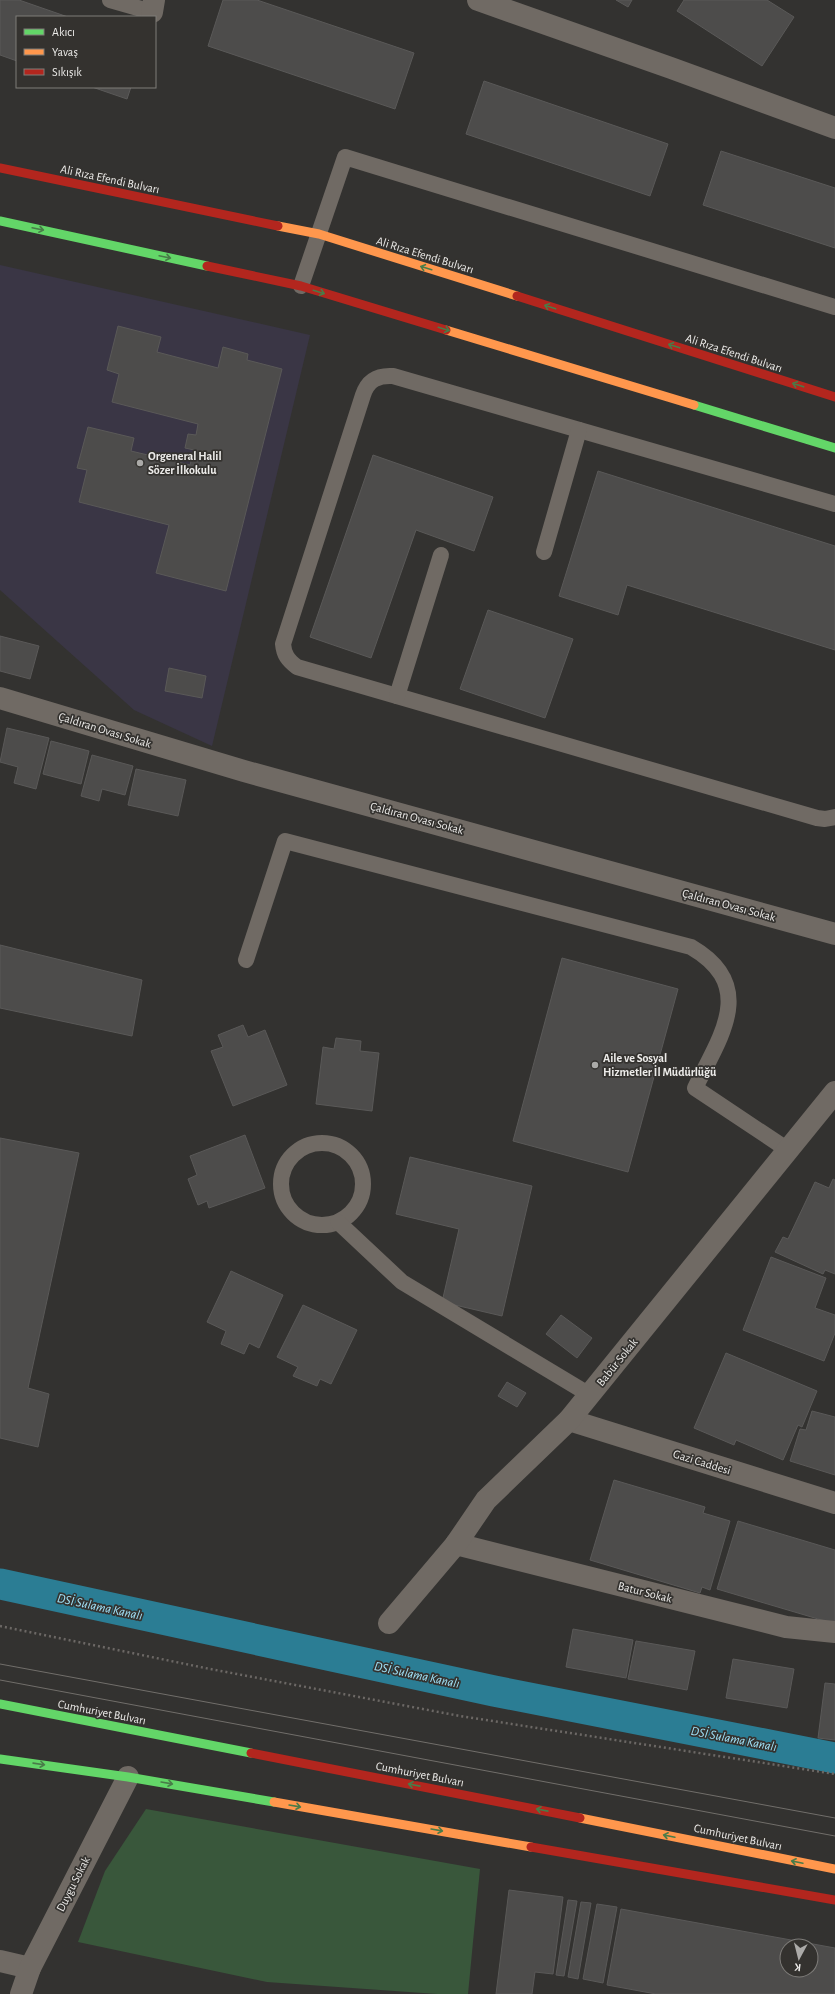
<svg xmlns="http://www.w3.org/2000/svg" width="835" height="1994" viewBox="0 0 835 1994" font-family="'Alegreya Sans',sans-serif">
  <style>
    .education { fill: #3a3645 }
    .green { fill: #39573b }
    .lines { fill: none; stroke-linecap: round; stroke-linejoin: round }
    .canal { stroke: #2b7d94; stroke-width: 31 }
    .building { fill: #4d4c4b; stroke: #5a5958; fill-rule: evenodd }
    .path { stroke: #6c6865; stroke-width: 2.5; stroke-dasharray: 2 3; stroke-linecap: butt }
    .lane { stroke: #706a64; stroke-width: 16 }
    .street { stroke: #706a64; stroke-width: 22 }
    .fast { stroke: #63d668; stroke-width: 9 }
    .slow { stroke: #ff974d; stroke-width: 9 }
    .jam { stroke: #b3261e; stroke-width: 9 }
    .tram { stroke: #716e6a; stroke-width: 1 }
    .oneway { stroke: #497c49 }
    .poi-dot { fill: #abaaa8; stroke: #34322f; stroke-width: 1.5 }
    .labels { text-anchor: middle; stroke-width: 3.5; stroke-linejoin: round; paint-order: stroke }
    .street-label { font-size: 12px; fill: #ecebe9; stroke: #34322f }
    .poi-label { font-size: 12px; font-weight: bold; fill: #ecebe9; stroke: #34322f; text-anchor: start }
    .water-label { font-size: 13px; font-style: italic; fill: #a1e3f9; stroke: #34322f }
  </style>
  <rect width="100%" height="100%" fill="#333230"/>
  <path class="education" d="M0,265l310,70 -98,411 -78,-36 -134,-120z"/>
  <path class="green" d="M146,1809l334,60 -12,125h-31l-170,-12 -189,-40 27,-71z"/>
  <g class="lines">
    <path class="canal" d="M0,1584l494,107 341,67"/>
  </g>
  <g class="building">
    <path d="M0,0h19l49,17h-51v44l-17,-6z"/>
    <path d="M223,0h34l157,53 -19,56 -187,-63z"/>
    <path d="M616,0h16l-4,7z"/>
    <path d="M684,0h83l27,17 -32,49 -85,-55z"/>
    <path d="M484,81l184,63 -18,52 -184,-62z"/>
    <path d="M92,87h39l-4,12z"/>
    <path d="M721,151l114,37v60l-132,-43z"/>
    <path d="M118,326l43,11 -4,15 61,16 5,-21 25,7 -1,6 35,9 -56,222 -70,-18 13,-48 -90,-23 8,-32 -10,-2 11,-41 46,11 -3,13 59,14 4,-15 -9,-2 3,-14 8,1 2,-11 -86,-22 7,-28 -12,-4z"/>
    <path d="M373,455l120,42 -19,54 -58,-21 -45,128 -61,-21z"/>
    <path d="M598,471l237,75v104l-208,-65 -9,30 -59,-19z"/>
    <path d="M488,610l85,29 -28,79 -85,-29z"/>
    <path d="M0,636l39,10 -9,33 -30,-8z"/>
    <path d="M169,668l37,8 -4,22 -37,-7z"/>
    <path d="M7,728l42,10 -13,51 -22,-6 4,-16 -18,-5z"/>
    <path d="M51,741l38,10 -8,33 -38,-10z"/>
    <path d="M92,755l41,11 -8,29 -23,-6 -3,12 -18,-5z"/>
    <path d="M136,769l50,11 -8,36 -50,-11z"/>
    <path d="M0,945l142,35 -10,56 -132,-28z"/>
    <path d="M562,958l116,31 -50,183 -115,-31z"/>
    <path d="M243,1025l5,12 17,-7 22,55 -54,21 -22,-55 12,-4 -5,-12z"/>
    <path d="M336,1038l25,3 -1,10 19,2 -7,58 -56,-7 7,-57 11,2z"/>
    <path d="M245,1135l20,53 -56,20 -2,-7 -9,4 -10,-26 9,-4 -7,-19z"/>
    <path d="M0,1138l79,15 -51,235 21,6 -11,53 -38,-9z"/>
    <path d="M410,1157l122,29 -30,130 -60,-14 17,-73 -63,-15z"/>
    <path d="M833,1179l2,1v94l-10,-4 -2,4 -48,-22 8,-15 5,2 27,-57 14,6z"/>
    <path d="M771,1257l55,21 -11,30 20,7v18l-11,28 -81,-31z"/>
    <path d="M231,1271l52,24 -24,53 -10,-5 -5,11 -23,-10 5,-13 -19,-9z"/>
    <path d="M303,1305l54,25 -26,54 -11,-5 -3,7 -24,-10 5,-9 -21,-10z"/>
    <path d="M561,1315l31,23 -15,20 -31,-24z"/>
    <path d="M726,1353l91,38 -15,36 -4,-2 -15,35 -47,-20 -2,5 -40,-17z"/>
    <path d="M507,1382l19,11 -9,14 -19,-11z"/>
    <path d="M812,1411l23,6v58l-45,-14 10,-32 6,1z"/>
    <path d="M614,1480l91,27 -2,6 27,8 -20,69 -8,-3 -2,6 -110,-33z"/>
    <path d="M738,1521l97,29v74l-118,-35z"/>
    <path d="M573,1629l60,11 -7,38 -60,-11z"/>
    <path d="M636,1641l59,10 -8,39 -59,-11z"/>
    <path d="M733,1659l61,10 -7,39 -61,-10z"/>
    <path d="M825,1683l10,1v56l-17,-2z"/>
    <path d="M509,1890l54,7 -10,77 -18,-2 -3,22h-36z"/>
    <path d="M568,1900l9,1 -13,75 -8,-1z"/>
    <path d="M581,1902l10,1 -13,76 -10,-2z"/>
    <path d="M597,1904l20,3 -14,76 -20,-4z"/>
    <path d="M621,1909l214,39v46h-179l-49,-9zM787,1946h24v24h-24z"/>
  </g>
  <g class="lines">
    <path class="path" d="M0,1626l205,42 255,48 375,58"/>
    <g class="lane">
      <path d="M110,0l42,12"/>
      <path d="M301,286l44,-129 490,150"/>
      <path d="M835,504l-442,-128c-15,-1 -25,4 -30,19l-80,249c1,11 5,16 14,23l520,151 8,1 10,-2"/>
      <path d="M544,552l35,-122"/>
      <path d="M397,696l44,-141"/>
      <path d="M246,960l39,-119 406,106c67,39 29,90 4,141l93,62"/>
      <circle cx="322" cy="1184" r="41"/>
      <path d="M338,1222l64,60 188,113"/>
    </g>
    <g class="street">
      <path d="M478,0l193,68 164,60"/>
      <path d="M152,12l2,-12"/>
      <path d="M0,698l244,73 591,163"/>
      <path d="M569,1420l266,83"/>
      <path d="M456,1544l330,83 49,5"/>
      <path d="M389,1623l67,-79 30,-44 83,-80 266,-328"/>
      <path d="M0,1961l30,7"/>
      <path d="M21,1994l9,-26 98,-191"/>
    </g>
    <g class="fast">
      <path d="M0,221l207,45"/>
      <path d="M694,405l141,43"/>
      <path d="M0,1704l251,49"/>
      <path d="M0,1759l128,18 146,25"/>
    </g>
    <g class="slow">
      <path d="M278,226l41,8 198,62"/>
      <path d="M446,330l248,75"/>
      <path d="M274,1802l257,45"/>
      <path d="M580,1818l255,51"/>
    </g>
    <g class="jam">
      <path d="M0,168l278,58"/>
      <path d="M207,266l94,20 145,44"/>
      <path d="M517,296l318,101"/>
      <path d="M251,1753l329,65"/>
      <path d="M531,1847l304,53"/>
    </g>
    <g class="tram">
      <path d="M0,1664l835,154"/>
      <path d="M0,1680l835,156"/>
    </g>
  </g>
  <defs><path id="oneway-shaft" d="M-6 0H5M1.5-3L5.5 0L1.5 3" fill="none" stroke-width="1.6" stroke-linecap="round" stroke-linejoin="round"/></defs>
  <g class="oneway">
    <use href="#oneway-shaft" transform="translate(38 229) rotate(12)"/>
    <use href="#oneway-shaft" transform="translate(165 257) rotate(12)"/>
    <use href="#oneway-shaft" transform="translate(426 268) rotate(-163)"/>
    <use href="#oneway-shaft" transform="translate(319 292) rotate(17)"/>
    <use href="#oneway-shaft" transform="translate(550 307) rotate(-162)"/>
    <use href="#oneway-shaft" transform="translate(444 329) rotate(17)"/>
    <use href="#oneway-shaft" transform="translate(674 346) rotate(-162)"/>
    <use href="#oneway-shaft" transform="translate(798 385) rotate(-162)"/>
    <use href="#oneway-shaft" transform="translate(39 1764) rotate(8)"/>
    <use href="#oneway-shaft" transform="translate(167 1783) rotate(10)"/>
    <use href="#oneway-shaft" transform="translate(414 1785) rotate(-169)"/>
    <use href="#oneway-shaft" transform="translate(295 1806) rotate(10)"/>
    <use href="#oneway-shaft" transform="translate(542 1810) rotate(-169)"/>
    <use href="#oneway-shaft" transform="translate(437 1830) rotate(10)"/>
    <use href="#oneway-shaft" transform="translate(669 1836) rotate(-168)"/>
    <use href="#oneway-shaft" transform="translate(797 1862) rotate(-168)"/>
  </g>
  <g class="poi-dot">
    <circle cx="140" cy="463" r="4"/>
    <circle cx="595" cy="1065" r="4"/>
  </g>
  <g class="labels">
    <g class="street-label">
      <text transform="translate(110 179) rotate(12)" y="4">Ali Rıza Efendi Bulvarı</text>
      <text transform="translate(425 255) rotate(17)" y="4">Ali Rıza Efendi Bulvarı</text>
      <text transform="translate(734 353) rotate(18)" y="4">Ali Rıza Efendi Bulvarı</text>
      <text transform="translate(105 730) rotate(17)" y="4">Çaldıran Ovası Sokak</text>
      <text transform="translate(417 818) rotate(15)" y="4">Çaldıran Ovası Sokak</text>
      <text transform="translate(729 905) rotate(15)" y="4">Çaldıran Ovası Sokak</text>
      <text transform="translate(617 1362) rotate(-51)" y="4">Babür Sokak</text>
      <text transform="translate(702 1462) rotate(17)" y="4">Gazi Caddesi</text>
      <text transform="translate(645 1592) rotate(14)" y="4">Batur Sokak</text>
      <text transform="translate(102 1712) rotate(11)" y="4">Cumhuriyet Bulvarı</text>
      <text transform="translate(420 1774) rotate(11)" y="4">Cumhuriyet Bulvarı</text>
      <text transform="translate(738 1837) rotate(12)" y="4">Cumhuriyet Bulvarı</text>
      <text transform="translate(73 1884) rotate(-63)" y="4">Duygu Sokak</text>
    </g>
    <g class="poi-label">
      <text x="148" y="460">Orgeneral Halil<tspan x="148" dy="14">Sözer İlkokulu</tspan></text>
      <text x="603" y="1062">Aile ve Sosyal<tspan x="603" dy="14">Hizmetler İl Müdürlüğü</tspan></text>
    </g>
    <g class="water-label">
      <text transform="translate(100 1606) rotate(12)" y="5">DSİ Sulama Kanalı</text>
      <text transform="translate(417 1674) rotate(12)" y="5">DSİ Sulama Kanalı</text>
      <text transform="translate(734 1738) rotate(11)" y="5">DSİ Sulama Kanalı</text>
    </g>
  </g>
  <rect x="16" y="16" width="140" height="72" fill="#34322f" stroke="#7e7c79"/>
  <rect x="24" y="29" width="20" height="6" fill="#63d668" stroke="#7e7c79"/>
  <text x="52" y="36" font-size="12" fill="#ecebe9">Akıcı</text>
  <rect x="24" y="49" width="20" height="6" fill="#ff974d" stroke="#7e7c79"/>
  <text x="52" y="56" font-size="12" fill="#ecebe9">Yavaş</text>
  <rect x="24" y="69" width="20" height="6" fill="#b3261e" stroke="#7e7c79"/>
  <text x="52" y="76" font-size="12" fill="#ecebe9">Sıkışık</text>
  <g transform="translate(799 1958) rotate(187)"><circle r="19" fill="#34322f" stroke="#7e7c79"/>
  <path d="M0-3L7 15L0 10L-7 15Z" fill="#abaaa8"/>
  <text y="-6" font-size="11" font-weight="bold" text-anchor="middle" fill="#ecebe9">K</text>
  </g>
</svg>
